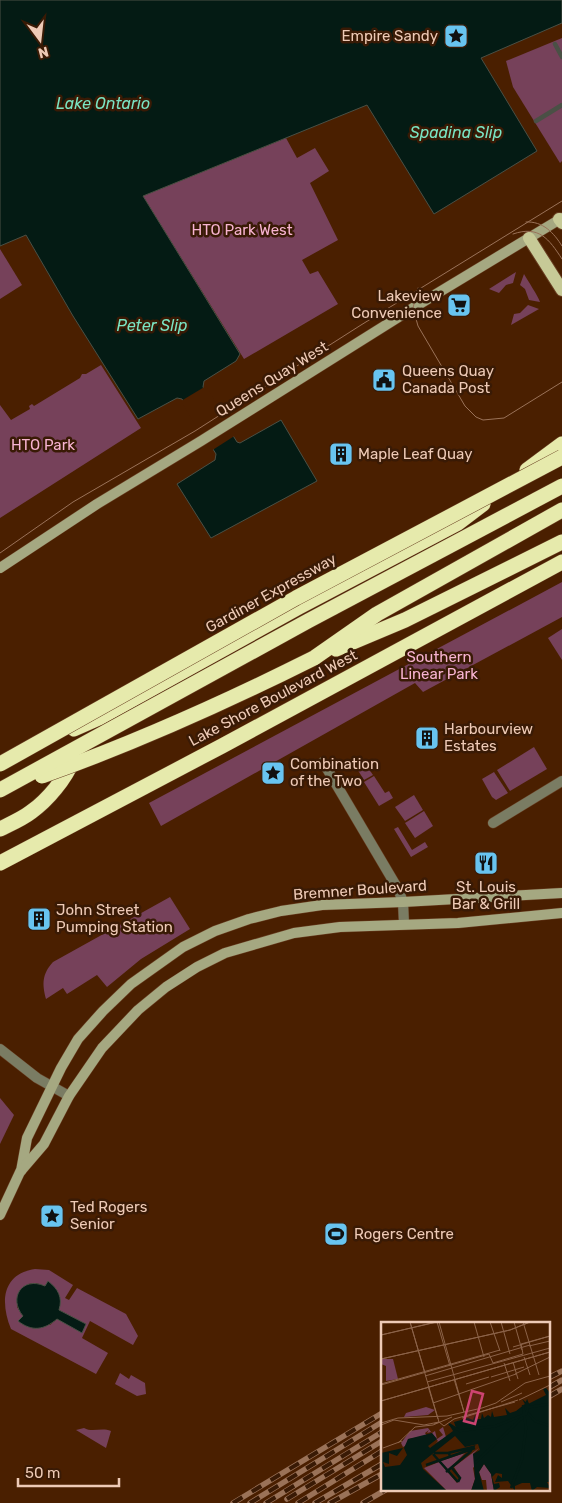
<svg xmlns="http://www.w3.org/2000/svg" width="562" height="1503" viewBox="0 0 562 1503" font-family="Rubik,sans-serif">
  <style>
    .green { fill: #76415a; fill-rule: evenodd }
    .water { fill: #041b14; stroke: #4a5045 }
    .pier { fill: #4a1f00 }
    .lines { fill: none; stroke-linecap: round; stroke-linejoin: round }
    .stream { stroke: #4a5045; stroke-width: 4.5 }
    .street-casing { stroke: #683e21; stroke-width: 11 }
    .secondary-casing { stroke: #683e21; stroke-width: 11 }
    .primary-casing { stroke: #683e21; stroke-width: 14 }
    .highway-casing { stroke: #683e21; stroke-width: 16 }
    .street { stroke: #7a7c63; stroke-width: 10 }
    .secondary { stroke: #a5a881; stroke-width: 10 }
    .primary { stroke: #c7ca97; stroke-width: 12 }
    .highway { stroke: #e6eaac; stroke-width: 15 }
    .tram { stroke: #9a7258; stroke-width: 1 }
    .rail-casing { stroke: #9a7258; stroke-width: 5.5 }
    .rail { stroke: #391a05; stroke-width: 4; stroke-dasharray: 11; stroke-linecap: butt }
    .highway-bridge-casing { stroke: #683e21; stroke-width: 16; stroke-linecap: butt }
    .highway-bridge { stroke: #e6eaac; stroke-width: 15 }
    .labels { text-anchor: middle; stroke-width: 5; stroke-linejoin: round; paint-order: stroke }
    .poi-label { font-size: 15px; fill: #eecab6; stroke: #391a05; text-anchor: start }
    .park-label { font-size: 15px; fill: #f7b3d1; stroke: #391a05 }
    .street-label { font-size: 15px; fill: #eecab6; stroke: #391a05 }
    .water-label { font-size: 16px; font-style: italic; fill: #7ae4c3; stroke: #391a05 }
    .inset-river { fill: none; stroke: #041b14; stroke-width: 2.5 }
    .inset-road { fill: none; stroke: #8c6349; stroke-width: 1 }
    .view { fill: #cd4472; fill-opacity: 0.15; stroke: #cd4472; stroke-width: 2.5 }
    .inset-edge { fill: none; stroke: #eecab6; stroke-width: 2.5 }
  </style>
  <rect width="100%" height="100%" fill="#4a1f00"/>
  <g class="green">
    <path d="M562,38v123l-2,2 -47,-76 -7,-26z"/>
    <path d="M286,138l11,20 18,-10 14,23 -19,12 28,57 -36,20 8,14 8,-3 20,33 -94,55 -101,-163z"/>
    <path d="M0,249l22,36 -22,14z"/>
    <path d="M516,272l-3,11 -7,2 -7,8 -10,-4z"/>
    <path d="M524,274c4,7 14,22 16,28l-11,-2 -4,-11 -5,-4z"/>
    <path d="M528,305l11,4 -28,16 3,-11 6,-1z"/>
    <path d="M101,365l40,63 -141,90v-113l11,15 19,-11 -1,-3 3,-2 2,2 46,-28 2,-4h4z"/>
    <path d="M562,582v35l-139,75 -8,-9 -254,143 -12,-23z"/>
    <path d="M562,629v31l-14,-22z"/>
    <path d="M534,747l13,22 -37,22 -13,-21z"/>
    <path d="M362,759l11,16 -9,5 -10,-16z"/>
    <path d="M494,772l14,21 -12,7 -4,-3 -10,-18z"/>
    <path d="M374,776l11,17 4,-2 4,7 -14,8 -15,-24z"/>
    <path d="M414,795l9,15 -18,11 -10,-14z"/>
    <path d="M424,811l9,15 -18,12 -10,-15z"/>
    <path d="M398,827l14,23 13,-8 3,5 -17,10 -17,-28z"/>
    <path d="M170,897l20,32 -49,30 -34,28 -10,-12 -30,19 -4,-6 -17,11c-4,-15 -4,-25 7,-37z"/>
    <path d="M0,1098l14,17 -14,29z"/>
    <path d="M35,1269l14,1 24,15 -8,13 4,2 8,-12 49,26 12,22 -5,9 -43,-24 -8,17 26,15 -12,21 -85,-45c-11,-27 -9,-55 24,-60zM36,1283l9,3 14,24 27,14 -4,8 -25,-13 -7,6 -31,-4 4,-5 -6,-9v-11l11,-12z"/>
    <path d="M120,1373l9,6 2,-4 14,8 1,11 -9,2 -22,-12z"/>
    <path d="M84,1428c9,5 17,-1 27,3l-5,17 -30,-18z"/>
  </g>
  <g class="water">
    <path d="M0,0h562v23l-81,35 56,93 -103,63 -67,-109 -224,91 97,158 -4,7 -32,20 -1,6 34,55 3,1 41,-23 36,61 -106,57 -34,-54 38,-24 1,-6 -34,-55 -5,-1 -39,21 -65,-103 -47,-81 -26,11z"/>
    <path d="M48,1281c10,8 15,16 11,29l27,14 -4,9 -25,-14c-13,11 -25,13 -39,2l5,-5c-15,-18 -1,-40 22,-30z"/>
  </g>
  <path class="pier" d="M206,386l30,49 -25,16 -30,-50z"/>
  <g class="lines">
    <g class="stream">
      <path d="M555,44l7,13"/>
      <path d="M536,121l26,-16"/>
    </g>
    <g class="street-casing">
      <g id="street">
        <path d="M323,762l75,127 5,13 1,22"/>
        <path d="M493,823l69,-42"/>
        <path d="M0,1049l37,29 32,18"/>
      </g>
    </g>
    <g class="secondary-casing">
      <g id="secondary">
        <path d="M0,568l97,-64 104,-63 212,-133 149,-90"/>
        <path d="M21,1171l6,-33 34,-70 17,-29 25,-28 28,-27 52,-37 32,-16 34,-12 32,-8 41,-6 81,-3 159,-9"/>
        <path d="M0,1215l20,-43 24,-28 25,-48 33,-48 36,-38 28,-23 31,-20 28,-14 69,-20 46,-6 118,-4 104,-10"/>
      </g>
    </g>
    <g class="primary-casing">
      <g id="primary">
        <path d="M559,219l3,4"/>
        <path d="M529,238l33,52"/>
      </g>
    </g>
    <g class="highway-casing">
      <g id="highway">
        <path d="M527,470l35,-26"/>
        <path d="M336,649l69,-29 157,-78"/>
        <path d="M314,658l63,-44 185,-104"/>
        <path d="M74,729l25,-11 200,-111 159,-84 25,-19"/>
        <path d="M0,829c10,-5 22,-10 31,-17 17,-12 34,-33 42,-52"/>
        <path d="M0,863l222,-117 340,-184"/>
      </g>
    </g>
    <use href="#street" class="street"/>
    <use href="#secondary" class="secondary"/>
    <use href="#primary" class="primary"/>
    <use href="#highway" class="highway"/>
    <g class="tram">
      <path d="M526,222c17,-1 28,11 36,24"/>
      <path d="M513,234c26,-9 36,5 49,25"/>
      <path d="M418,288l-5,20 5,18 47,80 11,11 7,3 21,-2 58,-36"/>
      <path d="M0,553l73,-51 122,-71 166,-106 201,-124"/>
    </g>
    <g class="rail-casing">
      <g id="rail">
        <path d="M548,1378l14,-7"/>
        <path d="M548,1388l14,-8"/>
        <path d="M548,1397l14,-8"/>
        <path d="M287,1499l95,-58"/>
        <path d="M233,1503l149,-90"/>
        <path d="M250,1503l132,-81"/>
        <path d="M266,1503l116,-71"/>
        <path d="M298,1503l84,-52"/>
        <path d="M315,1503l67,-39"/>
        <path d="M330,1503l52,-29"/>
        <path d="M363,1503l24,-14"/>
      </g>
    </g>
    <use href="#rail" class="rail"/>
    <g class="highway-bridge-casing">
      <g id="highway-bridge">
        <path d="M0,764l296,-166 266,-141"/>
        <path d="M42,776c93,-33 184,-74 272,-118"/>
        <path d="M0,790l308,-169 254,-135"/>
      </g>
    </g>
    <use href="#highway-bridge" class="highway-bridge"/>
  </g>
  <defs>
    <g id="sight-square" transform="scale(1.25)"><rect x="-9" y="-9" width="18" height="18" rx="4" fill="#68c4f0" stroke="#391a05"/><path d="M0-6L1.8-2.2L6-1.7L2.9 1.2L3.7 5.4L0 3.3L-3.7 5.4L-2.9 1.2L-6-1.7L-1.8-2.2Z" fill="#111"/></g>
    <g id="supermarket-square" transform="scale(1.25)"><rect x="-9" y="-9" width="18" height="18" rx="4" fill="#68c4f0" stroke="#391a05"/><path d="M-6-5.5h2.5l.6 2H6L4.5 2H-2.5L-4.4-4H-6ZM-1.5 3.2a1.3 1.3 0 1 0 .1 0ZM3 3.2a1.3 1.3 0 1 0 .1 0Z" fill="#111"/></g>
    <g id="civic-square" transform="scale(1.25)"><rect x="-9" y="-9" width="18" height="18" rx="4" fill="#68c4f0" stroke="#391a05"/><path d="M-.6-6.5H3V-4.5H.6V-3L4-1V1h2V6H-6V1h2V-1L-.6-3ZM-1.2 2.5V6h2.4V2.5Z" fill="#111"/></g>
    <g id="building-square" transform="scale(1.25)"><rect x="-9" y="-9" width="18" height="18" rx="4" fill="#68c4f0" stroke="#391a05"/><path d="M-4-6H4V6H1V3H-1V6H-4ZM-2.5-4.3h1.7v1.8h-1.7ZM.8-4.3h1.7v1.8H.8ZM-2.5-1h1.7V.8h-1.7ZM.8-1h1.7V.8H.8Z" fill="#111"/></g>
    <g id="restaurant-square" transform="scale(1.25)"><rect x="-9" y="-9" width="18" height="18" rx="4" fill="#68c4f0" stroke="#391a05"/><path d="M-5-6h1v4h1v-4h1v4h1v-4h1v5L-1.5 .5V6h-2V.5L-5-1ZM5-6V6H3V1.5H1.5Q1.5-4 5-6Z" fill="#111"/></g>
    <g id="stadium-square" transform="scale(1.25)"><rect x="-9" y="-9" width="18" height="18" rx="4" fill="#68c4f0" stroke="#391a05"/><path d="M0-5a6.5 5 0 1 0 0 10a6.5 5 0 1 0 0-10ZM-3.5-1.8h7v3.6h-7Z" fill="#111"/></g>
  </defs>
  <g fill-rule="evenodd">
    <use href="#sight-square" x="456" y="36"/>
    <use href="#supermarket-square" x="459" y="305"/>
    <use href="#civic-square" x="384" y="380"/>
    <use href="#building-square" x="341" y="454"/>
    <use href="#building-square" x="427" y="738"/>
    <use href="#sight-square" x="273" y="773"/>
    <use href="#restaurant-square" x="486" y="863"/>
    <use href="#building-square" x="39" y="919"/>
    <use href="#sight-square" x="52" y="1216"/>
    <use href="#stadium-square" x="336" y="1234"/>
  </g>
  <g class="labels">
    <g class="poi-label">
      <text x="438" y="41" text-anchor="end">Empire Sandy</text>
      <text x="442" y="301" text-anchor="end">Lakeview<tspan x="442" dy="17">Convenience</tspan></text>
      <text x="402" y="376">Queens Quay<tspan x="402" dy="17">Canada Post</tspan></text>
      <text x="358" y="459">Maple Leaf Quay</text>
      <text x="444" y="734">Harbourview<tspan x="444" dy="17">Estates</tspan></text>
      <text x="290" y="769">Combination<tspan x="290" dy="17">of the Two</tspan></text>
      <text x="486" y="892" text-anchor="middle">St. Louis<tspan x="486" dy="17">Bar &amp; Grill</tspan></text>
      <text x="56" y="915">John Street<tspan x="56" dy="17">Pumping Station</tspan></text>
      <text x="70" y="1212">Ted Rogers<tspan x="70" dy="17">Senior</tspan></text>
      <text x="354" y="1239">Rogers Centre</text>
    </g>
    <g class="park-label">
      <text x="242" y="235">HTO Park West</text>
      <text x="43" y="450">HTO Park</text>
      <text x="439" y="662">Southern<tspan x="439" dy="17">Linear Park</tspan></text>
    </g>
    <g class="street-label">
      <text transform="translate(272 379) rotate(-32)" y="5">Queens Quay West</text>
      <text transform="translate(271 593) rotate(-29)" y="5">Gardiner Expressway</text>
      <text transform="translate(273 698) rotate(-28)" y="5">Lake Shore Boulevard West</text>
      <text transform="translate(360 890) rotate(-4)" y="5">Bremner Boulevard</text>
    </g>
    <g class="water-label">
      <text x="103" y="109">Lake Ontario</text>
      <text x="456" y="138">Spadina Slip</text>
      <text x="152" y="331">Peter Slip</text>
    </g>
  </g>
  <g transform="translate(381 1322)">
    <rect width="169" height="169" fill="#4a1f00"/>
    <path d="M0,37h12l5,20 -12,2v-15l-5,-2zM45,85l9,3 -7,5 -24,2 2,-4zM62,105l3,10 -10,6 2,-2 -7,-9 -4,1 2,-3 -4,3 2,3 -19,3 -1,6 -4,2 -2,-4 9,-12 18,-3 4,5 3,-2 2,8 6,-4 -4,-5zM98,126l-6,6 4,9 -4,5 2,11 -4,12h-24l-23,-23 15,-6 18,21 4,-5 -7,-11zM84,131l-17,17 -7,-8v-1zM103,142l7,10 3,17h-7l-1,-11h-4l-3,-8z" fill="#76415a"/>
    <path d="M165,66l4,5v89h-3l3,6 -13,-1 -5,4 -2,-8h-8l-7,3v5l-7,-10 -13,1 3,-7 4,3v-4l-6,-1 -4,4 2,7 5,-1 1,4 -6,4 -3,-17 -7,-10 -5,8 5,19h-13l4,-12 -2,-25 7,-4 -2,-6 -13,3 -10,-11 -34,27 2,6 24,22h-66v-38l22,-5 -6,8 -8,-3v11l-6,-2 2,5 15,-2 7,-10 -3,-7 4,-9 24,-6 5,6 -9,7 2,2 23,-17 -5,-8 8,5 -2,-6 14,-4 5,2 2,-5 1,4h5l1,-6 2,5 4,-3 3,2 1,-6 2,6 13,-2 -2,-7 5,5 6,-2 9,-7 -3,-5 6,5 18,-9 -3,-6z" fill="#041b14"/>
    <path class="inset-river" d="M147,91l7,8 15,5M68,102l11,7 36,-5 30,-12 2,-6 -2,-4 1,-2 2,5 21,-3M53,131h15l1,4M67,131l25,-6 -3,5M52,132l25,28M94,141l48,-46M45,143l49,-17M71,146l8,10 -2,4M65,150l24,-20M130,166l11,-29 4,-31 -3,-23"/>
    <path class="inset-road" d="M29,0l15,51M56,0l13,44M58,0l25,90M93,0l10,35M109,0l10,29M120,0l9,32M133,0l8,28M142,0l16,53M0,13l55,-13M0,13l56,-13M148,24l21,-5M132,25l37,-11M143,35l6,18M0,37l129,-29 20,-8M0,37l129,-29 20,-8M132,40l5,17M123,41l6,18M134,52l35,-17M44,54l105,-31M110,55l33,-10M73,57l10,33M46,60l123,-34M0,62l119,-34M85,62l23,-7M0,63l108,-31 4,9 30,-9 -2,-10 29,-8M47,64l10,33M138,78l31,-15M0,79l169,-49M0,79l169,-49M120,80l21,-9M52,81l83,-29M81,96l56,-18M0,101l17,-5 49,-2 35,-8 14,-5 29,-20 25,-7M53,102l5,-2 5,4 10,-7 61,-17M0,103l13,-5 30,5 15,-3 -29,-100M34,105l18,-2 19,-8M17,121l17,-16M2,126l19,-7"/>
    <path class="view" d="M91,69l11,3 -8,30 -11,-3z"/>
    <rect width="169" height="169" class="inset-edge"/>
  </g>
  <g transform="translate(40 40) rotate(165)" stroke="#391a05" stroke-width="4" paint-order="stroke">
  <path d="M0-4L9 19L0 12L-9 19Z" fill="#eecab6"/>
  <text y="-8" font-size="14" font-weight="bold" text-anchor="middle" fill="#eecab6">N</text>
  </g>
  <path d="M18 1478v8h101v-8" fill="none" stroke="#eecab6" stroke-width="2.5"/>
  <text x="25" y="1478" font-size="15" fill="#eecab6" stroke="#391a05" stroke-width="4" paint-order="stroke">50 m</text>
</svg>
